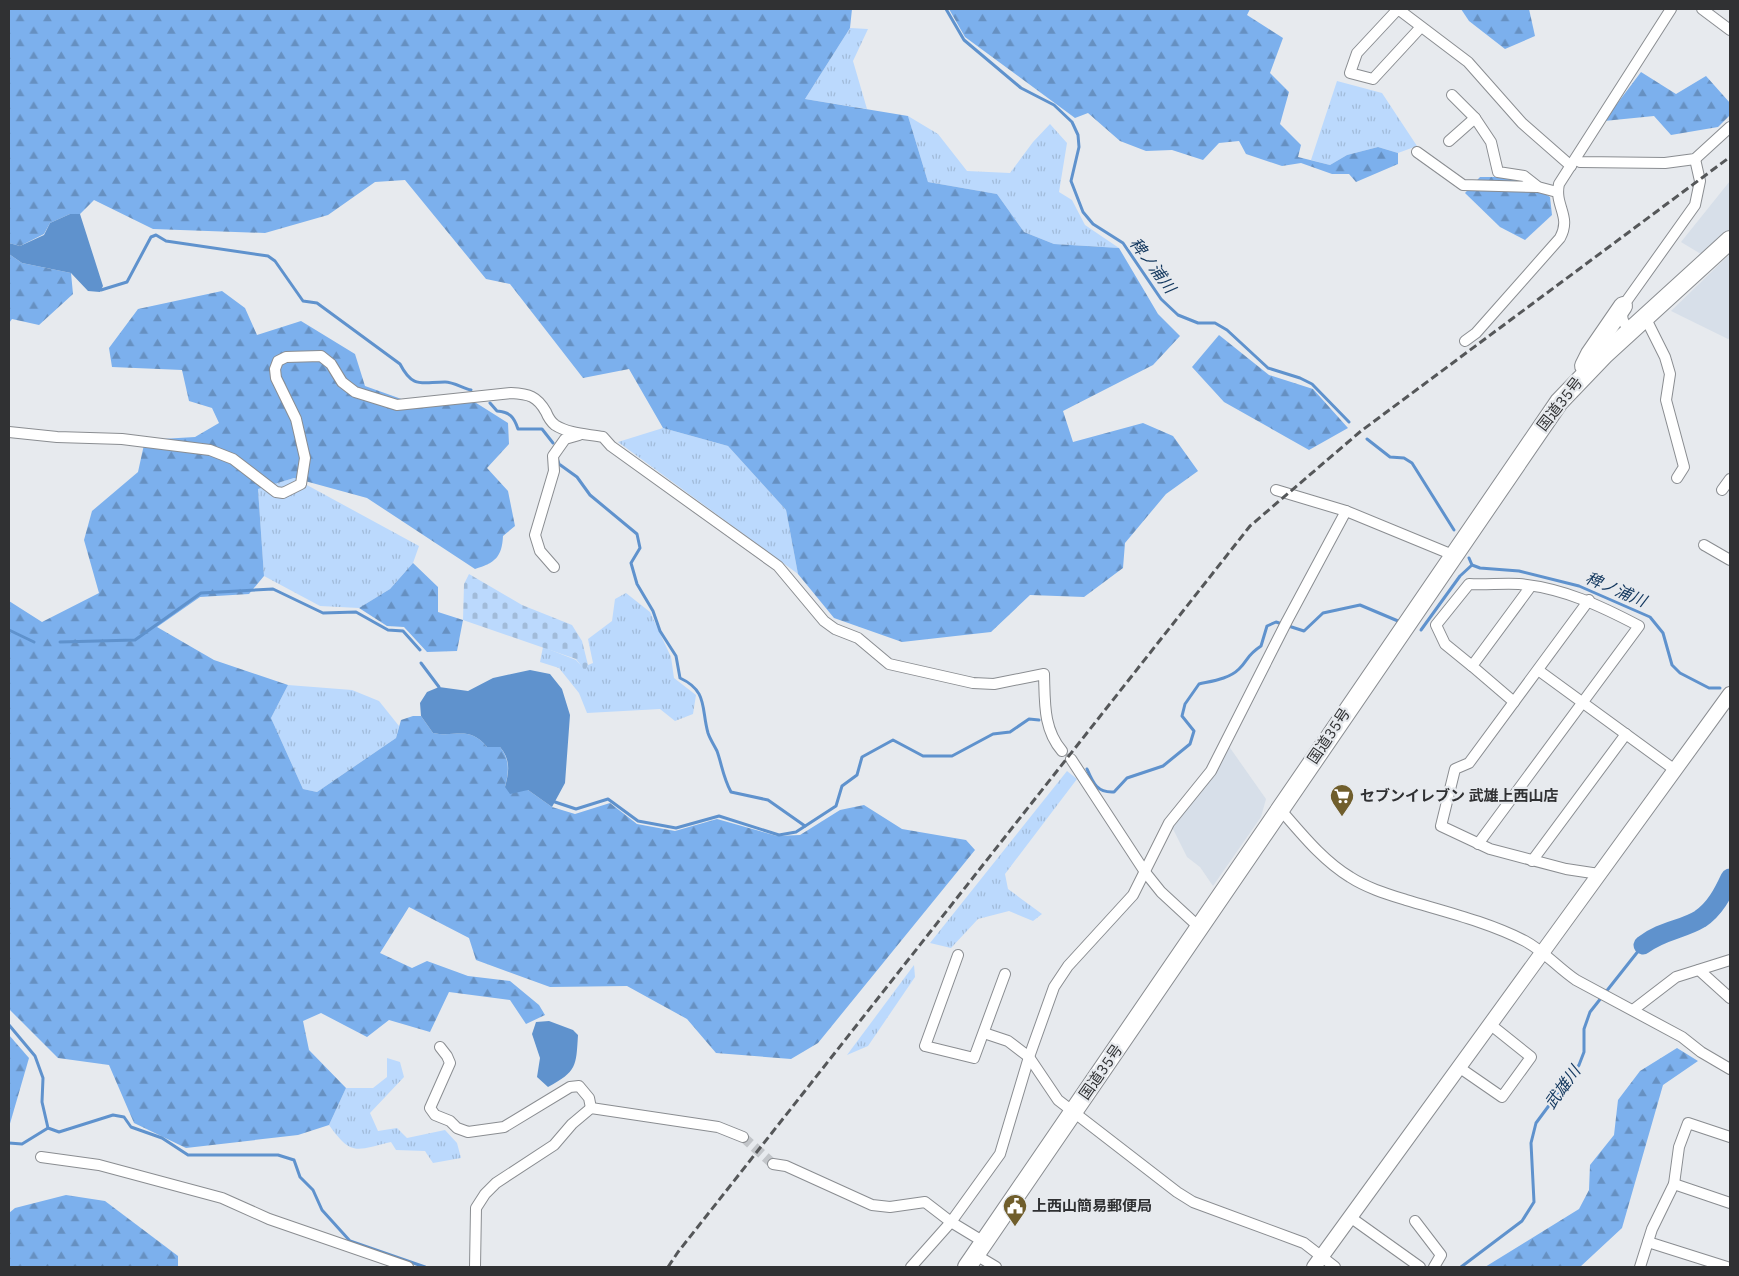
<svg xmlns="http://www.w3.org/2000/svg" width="1739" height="1276" viewBox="0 0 1739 1276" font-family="'IBM Plex Sans','Noto Sans JP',sans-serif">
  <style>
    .built { fill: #d7dfe9 }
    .grass { fill: url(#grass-tufts) }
    .forest { fill: url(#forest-firs) }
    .cemetery { fill: url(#cemetery-stones) }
    .water { fill: #5f92cd }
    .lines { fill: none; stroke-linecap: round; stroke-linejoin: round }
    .stream { stroke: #5f92cd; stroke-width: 3 }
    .river { stroke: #5f92cd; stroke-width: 19 }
    .minor-tunnel { stroke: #c2c5c9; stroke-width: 10; stroke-dasharray: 10 5; stroke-linecap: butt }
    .minor-casing { stroke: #8a8d91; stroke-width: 12 }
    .tertiary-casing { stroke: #8a8d91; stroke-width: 16 }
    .trunk-casing { stroke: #8a8d91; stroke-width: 20 }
    .minor { stroke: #fff; stroke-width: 10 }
    .tertiary { stroke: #fff; stroke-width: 14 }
    .trunk { stroke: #fff; stroke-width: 18 }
    .rail { stroke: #555759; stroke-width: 3; stroke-dasharray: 8 4; stroke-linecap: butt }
    .labels { text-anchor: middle; stroke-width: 4.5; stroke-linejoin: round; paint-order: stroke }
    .street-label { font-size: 15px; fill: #303133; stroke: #e7eaee }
    .poi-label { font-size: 15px; font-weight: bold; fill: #303133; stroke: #e7eaee; text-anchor: start }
    .water-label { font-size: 16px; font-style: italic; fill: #11365d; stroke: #e7eaee }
  </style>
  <defs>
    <pattern id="grass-tufts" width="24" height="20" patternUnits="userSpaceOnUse" patternTransform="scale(1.25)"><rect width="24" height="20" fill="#bbd9fd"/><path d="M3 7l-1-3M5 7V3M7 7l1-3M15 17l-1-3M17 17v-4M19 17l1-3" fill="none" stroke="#a1bbd9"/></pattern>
    <pattern id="forest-firs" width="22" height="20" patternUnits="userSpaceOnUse" patternTransform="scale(1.25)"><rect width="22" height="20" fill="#7cb0ed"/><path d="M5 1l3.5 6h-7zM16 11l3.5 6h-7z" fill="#6690c1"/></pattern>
    <pattern id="cemetery-stones" width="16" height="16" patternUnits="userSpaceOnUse" patternTransform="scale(1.25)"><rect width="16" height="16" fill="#bbd9fd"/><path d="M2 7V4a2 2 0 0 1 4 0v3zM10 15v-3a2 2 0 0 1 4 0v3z" fill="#a1bbd9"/></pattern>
  </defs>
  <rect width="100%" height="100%" fill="#e7eaee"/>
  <g class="built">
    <path d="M1730,181v48l-29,25 -20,-12z"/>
    <path d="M1730,254v84l-2,1 -57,-28z"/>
    <path d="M1228,745l38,54 -5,18 -48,69 -13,-19 -13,-10 -15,-30z"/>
  </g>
  <g class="grass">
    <path d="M850,28l18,1 -15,32 14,48 -62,-10z"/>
    <path d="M1337,81l45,12 35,53 -19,7 -20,-6 -31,8 -17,10 -19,-5z"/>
    <path d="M908,116l30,18 29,37 43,2 23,-31 17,-18 17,19 -8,49 13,8 13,25 34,23 -65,-4 -30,-12 -27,-38 -69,-12z"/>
    <path d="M663,428l65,18 58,64 12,64 -180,-132z"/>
    <path d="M294,478l125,68 -6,17 -23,26 -31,19 -39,-2 -56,-30 -6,-87z"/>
    <path d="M626,593l24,19 21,45 3,21 22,17 -3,19 -18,7 -15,-12 -73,4 -8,-20 -20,-25 -19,-6 3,-15 33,13 9,10 3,-5 5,-2 -5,-24 24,-18 3,-22z"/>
    <path d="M288,685l64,5 27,11 20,25 -3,12 -79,54 -14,-3 -32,-71z"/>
    <path d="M1067,771l10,8 -72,95 3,15 34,25 -9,7 -24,-10 -31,8 -27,29 -21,-5z"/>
    <path d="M914,965l1,12 -47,69 -21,9z"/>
    <path d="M387,1058l13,4 4,15 -34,36 8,18 19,-3 10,10 38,-8 12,13 4,15 -28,5 -8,-12 -29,-1 -5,-8c-35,8 -39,15 -62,-17l17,-37h27l14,-11z"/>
  </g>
  <g class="forest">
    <path d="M9,9h843l-2,19 -45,71 103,17 20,66 69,12 27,38 30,12 65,4 39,66 22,22 -27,29 -90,46 10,31 70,-19 30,13 25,35 -32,23 -41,49 -2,25 -39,29 -54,-2 -39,37 -89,10 -68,-24 -36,-44 -12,-64 -58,-64 -65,-18 -34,-59 -46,9 -73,-94 -24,-5 -81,-99 -30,2 -47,33 -63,18 -112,-4 -59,-29 -14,14h-10l-20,9 -6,11 -24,12 -11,-3z"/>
    <path d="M949,9h301l-3,6 36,23 -13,35 19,19 -9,32 21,21 -3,12 32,8 17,-10 31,-8 20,6v11l-42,18 -7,-8h-17l-31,-11 -19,3 -36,-12 -7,-13 -20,2 -16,17 -31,-10 -26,1 -26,-10 -32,-28 -13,5 -110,-81z"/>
    <path d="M1461,9h68l6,27 -30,13 -36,-28z"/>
    <path d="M1641,72l35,22 30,-18 24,27v12l-12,12 -47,8 -17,-19 -50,5z"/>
    <path d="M1480,177h39l31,20 2,18 -27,25 -25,-13 -35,-34z"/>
    <path d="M9,254l13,9 49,10 2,21 -34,31 -27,-6 -3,4z"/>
    <path d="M222,291l23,17 12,27 44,-14 54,33 10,32 42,15 55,-7 46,29 1,21 -22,24 21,23 7,35 -12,10c-1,21 -8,27 -28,33l-108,-71 -73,-20 -36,11 6,87 -15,18 -49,3 -43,30 57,33 74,25 -17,33 32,71 14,3 79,-54 5,-18 12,-4h8l12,17c22,5 36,-8 54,14h13c10,13 9,24 5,40l23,3 24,17 23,7 35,-11 27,21 38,7 42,-12 60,17 23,-1 40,-25 24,-5 38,24 64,11 9,10 -157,193 -27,16 -75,-6 -29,-34 -60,-33 -77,1 -74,-27 -7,-22 -60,-31 -29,46 32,15 15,-7 41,15 42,5 29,24 6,10 -19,9 -16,-24 -61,-8 -19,40 -41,-12 -22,17 -46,-24 -18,8 6,29 37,38 -17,37 -31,10 -112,13 -52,-25 -25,-58 -51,-7 -49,-49v-408l33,21 57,-29 -15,-53 8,-29 46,-39 7,-32 50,-3 24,-14 -7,-15 -23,-7 -7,-31 -70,-3 -3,-19 29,-39z"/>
    <path d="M1219,335l50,40 44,14 35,39 -39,22 -85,-48 -32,-35z"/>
    <path d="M413,563l25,24v25l25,8 -6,31 -30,1 -23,-25 -17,-1 -28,-18 31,-19z"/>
    <path d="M9,1035l20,23 -20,69z"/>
    <path d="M1677,1048l21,13 -35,24 -41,143 -42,39h-95l94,-58 10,-19 1,-25 24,-30 4,-35 22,-29z"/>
    <path d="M66,1195l39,6 73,55v11h-169v-54l6,-5z"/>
  </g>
  <path class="cemetery" d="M469,574l53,31 50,20 10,16 6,24 -3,6 -9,-12 -113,-39 1,-36z"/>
  <g class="water">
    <path d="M70,214h10l23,72 -3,6 -12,-1 -17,-18 -49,-10 -13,-9v-11l11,3 24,-11 6,-12z"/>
    <path d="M530,670l20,4 12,15 8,26 -5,68 -13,24 -24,-17 -18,4 -5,-7c4,-15 6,-27 -5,-40h-13c-18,-22 -32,-9 -54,-14l-12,-17 -1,-13 7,-11 12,-5 29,4 25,-13z"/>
    <path d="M549,1021l24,9 5,5c-2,32 -1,36 -30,52l-11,-10 3,-19 -8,-24 4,-12z"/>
  </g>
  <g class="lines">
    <g class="stream">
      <path d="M946,9l18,31 57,48 33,17 18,17 6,13 1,12 -8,34 12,31 10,12 30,19 38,56 17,16 20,8h17l12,7 41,38 32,10 12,6 37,38"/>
      <path d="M101,290l26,-8 24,-45 5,-2 10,6 102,15 7,5 28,40 14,2 83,61c13,25 21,18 45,18 8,0 18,6 26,8"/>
      <path d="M490,403l7,8c13,1 17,6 21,18h24l11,14"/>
      <path d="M1367,439l23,18 14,1 8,5 42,67"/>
      <path d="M557,458l2,6 18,13 13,18 47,39 3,14 -9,15 6,21 16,27 7,20 16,25 4,22c28,13 21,30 28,55 2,6 6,12 9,18 5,14 6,26 14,41l37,8 37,26"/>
      <path d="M1469,558l3,7 8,3 39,3 60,15 71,31 13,16 9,32 8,8 29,15h11"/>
      <path d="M9,630l25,12"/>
      <path d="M1421,630l39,-54 12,-11"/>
      <path d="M60,642l75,-2 66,-47 72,-4 50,24 33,-1 32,18 15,1 17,19"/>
      <path d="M421,663l18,24"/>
      <path d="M1087,769c6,14 10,24 27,23l13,-14 36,-12 27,-22 4,-13 -12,-15 3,-12 14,-20c13,-3 30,-5 40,-15 10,-10 7,-13 22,-23l6,-20 9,-4 28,9 19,-18 37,-8 38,16"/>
      <path d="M555,802l21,7 32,-10 30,22 38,7 43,-12 60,19 17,-3 40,-26 6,-20 15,-11 5,-18 31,-17 30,16h29l41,-22 17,-2 19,-13 10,1"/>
      <path d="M9,1025l26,31 8,22 -1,24 6,26 11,4 54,-17 11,2 7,10 31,11 26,17h90l16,5 6,17 13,13 9,20 28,31 75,26"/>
      <path d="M9,1143l13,1 26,-16"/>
      <path d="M1461,1267l61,-46 12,-19 -3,-59 5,-20 43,-58 5,-13v-23l6,-17 53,-67"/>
    </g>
    <path class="river" d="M1643,945c20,-15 39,-15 57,-26 15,-10 23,-26 30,-41"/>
    <path class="minor-tunnel" d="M743,1137l30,27"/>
    <g class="minor-casing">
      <g id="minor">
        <path d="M1702,9l28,21"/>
        <path d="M1421,27l-48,52 -23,-6 7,-20 41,-44 70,53 54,61 49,43"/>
        <path d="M1452,95l23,23"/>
        <path d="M1449,141l26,-23 16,24 7,30 26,4 14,11 19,5"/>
        <path d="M1417,152l46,33 75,2"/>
        <path d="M1576,159l4,3 85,1 30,-4 35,-32"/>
        <path d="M1645,317l20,40 5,17 -4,26 18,67 -7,11"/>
        <path d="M1630,330c-8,-7 -9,-13 -7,-24l72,-101 5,-24 -5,-22"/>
        <path d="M1465,341l11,-8 84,-95c12,-22 -6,-32 -1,-54l112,-175"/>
        <path d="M9,432l48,5 65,2 88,11 23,9 43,33 7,1 18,-9 4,-26 -9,-39 -20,-41 -1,-9 3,-8 8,-4 35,-1 10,8 11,18 13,10 42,13 114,-12c18,1 26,3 35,19 2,5 4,9 9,13 14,9 32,9 48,12l8,9 167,120 46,55 11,8 23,9 31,26 84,19 21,1 50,-10c1,28 -1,55 18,77"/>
        <path d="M1276,490l70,21 107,44"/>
        <path d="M1722,490l8,-11"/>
        <path d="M1704,545l26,15"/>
        <path d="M554,567l-14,-16 -5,-16 19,-64 -1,-15 12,-17 14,-4"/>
        <path d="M1589,600l-120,163 -14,6 -14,57 49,23 76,20 33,5"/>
        <path d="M1472,666l-27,-22 -9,-19 33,-41c16,1 34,-1 50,0 44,4 82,22 120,42l-161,218"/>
        <path d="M1538,670l137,100"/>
        <path d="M1514,702l-42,-36 59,-80"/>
        <path d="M1071,759l74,113 16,20 39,36"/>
        <path d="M1279,808c22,25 43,52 71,69 17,11 37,17 56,23 40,12 82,22 119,41 19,10 33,27 51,39l106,57 19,15 29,17"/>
        <path d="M1532,861l94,-127"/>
        <path d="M958,955l-33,91 49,12 31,-84"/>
        <path d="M1699,970l31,28"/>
        <path d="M1633,1010l43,-33 54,-17"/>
        <path d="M984,1033l24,8 21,16 29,43 119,92 16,10 111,41 31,24"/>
        <path d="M440,1047l7,9 3,7 -20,45 5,7 15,6 7,7 11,4 36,-5 66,-40 9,-1 10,12 2,10"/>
        <path d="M1460,1068l42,29 29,-40 -40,-32"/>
        <path d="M41,1157l58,8 123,33 47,21 139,48"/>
        <path d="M773,1164l13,2 86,39 18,2 35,-5 26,20 33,20"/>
        <path d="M1674,1184l56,19"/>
        <path d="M1350,1217l70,50"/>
        <path d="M1415,1221l26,34 -7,12"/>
        <path d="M1648,1242l79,25"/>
        <path d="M976,1255l20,12"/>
        <path d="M475,1267l1,-59 9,-14 11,-11 58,-38 18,-21 19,-16 127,19 25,10"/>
        <path d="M911,1267l40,-45 49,-68 29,-97 25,-70 14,-21 65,-71 36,-72 42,-52 76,-150 59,-110"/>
        <path d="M1640,1267l12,-38 22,-45 5,-37 9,-24 42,14"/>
      </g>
    </g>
    <g class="tertiary-casing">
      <path id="tertiary" d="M1314,1267l416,-573"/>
    </g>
    <g class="trunk-casing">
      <g id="trunk">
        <path d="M1584,366l6,-12 33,-48"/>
        <path d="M967,1267l592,-865 46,-48 125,-114"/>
      </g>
    </g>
    <use href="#minor" class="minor"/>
    <use href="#tertiary" class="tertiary"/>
    <use href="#trunk" class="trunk"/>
    <path class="rail" d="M668,1267l10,-15 572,-726 111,-95 369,-274"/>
  </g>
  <defs>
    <g id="supermarket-pin" transform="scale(1.25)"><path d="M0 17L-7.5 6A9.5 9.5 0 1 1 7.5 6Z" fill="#705e2c" stroke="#e7eaee"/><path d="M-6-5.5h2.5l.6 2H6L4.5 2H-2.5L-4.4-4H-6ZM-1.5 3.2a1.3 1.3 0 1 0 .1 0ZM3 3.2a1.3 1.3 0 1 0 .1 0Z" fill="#fff"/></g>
    <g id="civic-pin" transform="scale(1.25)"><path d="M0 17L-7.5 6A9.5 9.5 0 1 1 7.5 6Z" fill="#705e2c" stroke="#e7eaee"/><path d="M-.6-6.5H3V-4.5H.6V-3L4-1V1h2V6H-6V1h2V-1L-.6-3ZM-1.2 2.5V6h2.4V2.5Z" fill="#fff"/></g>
  </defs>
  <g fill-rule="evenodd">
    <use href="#supermarket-pin" x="1342" y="796"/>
    <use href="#civic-pin" x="1015" y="1206"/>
  </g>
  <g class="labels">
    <g class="street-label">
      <text transform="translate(1560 404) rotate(-52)" y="5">国道35号</text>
      <text transform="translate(1329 736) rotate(-56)" y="5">国道35号</text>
      <text transform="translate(1101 1072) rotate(-55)" y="5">国道35号</text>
    </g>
    <g class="poi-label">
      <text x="1360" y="801">セブンイレブン 武雄上西山店</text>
      <text x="1032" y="1211">上西山簡易郵便局</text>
    </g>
    <g class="water-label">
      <text transform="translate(1153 265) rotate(53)" y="6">稗ノ浦川</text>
      <text transform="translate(1616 589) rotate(23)" y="6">稗ノ浦川</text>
      <text transform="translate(1562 1087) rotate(-54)" y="6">武雄川</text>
    </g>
  </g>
  <rect width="1739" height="1276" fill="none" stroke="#303133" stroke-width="20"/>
</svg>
